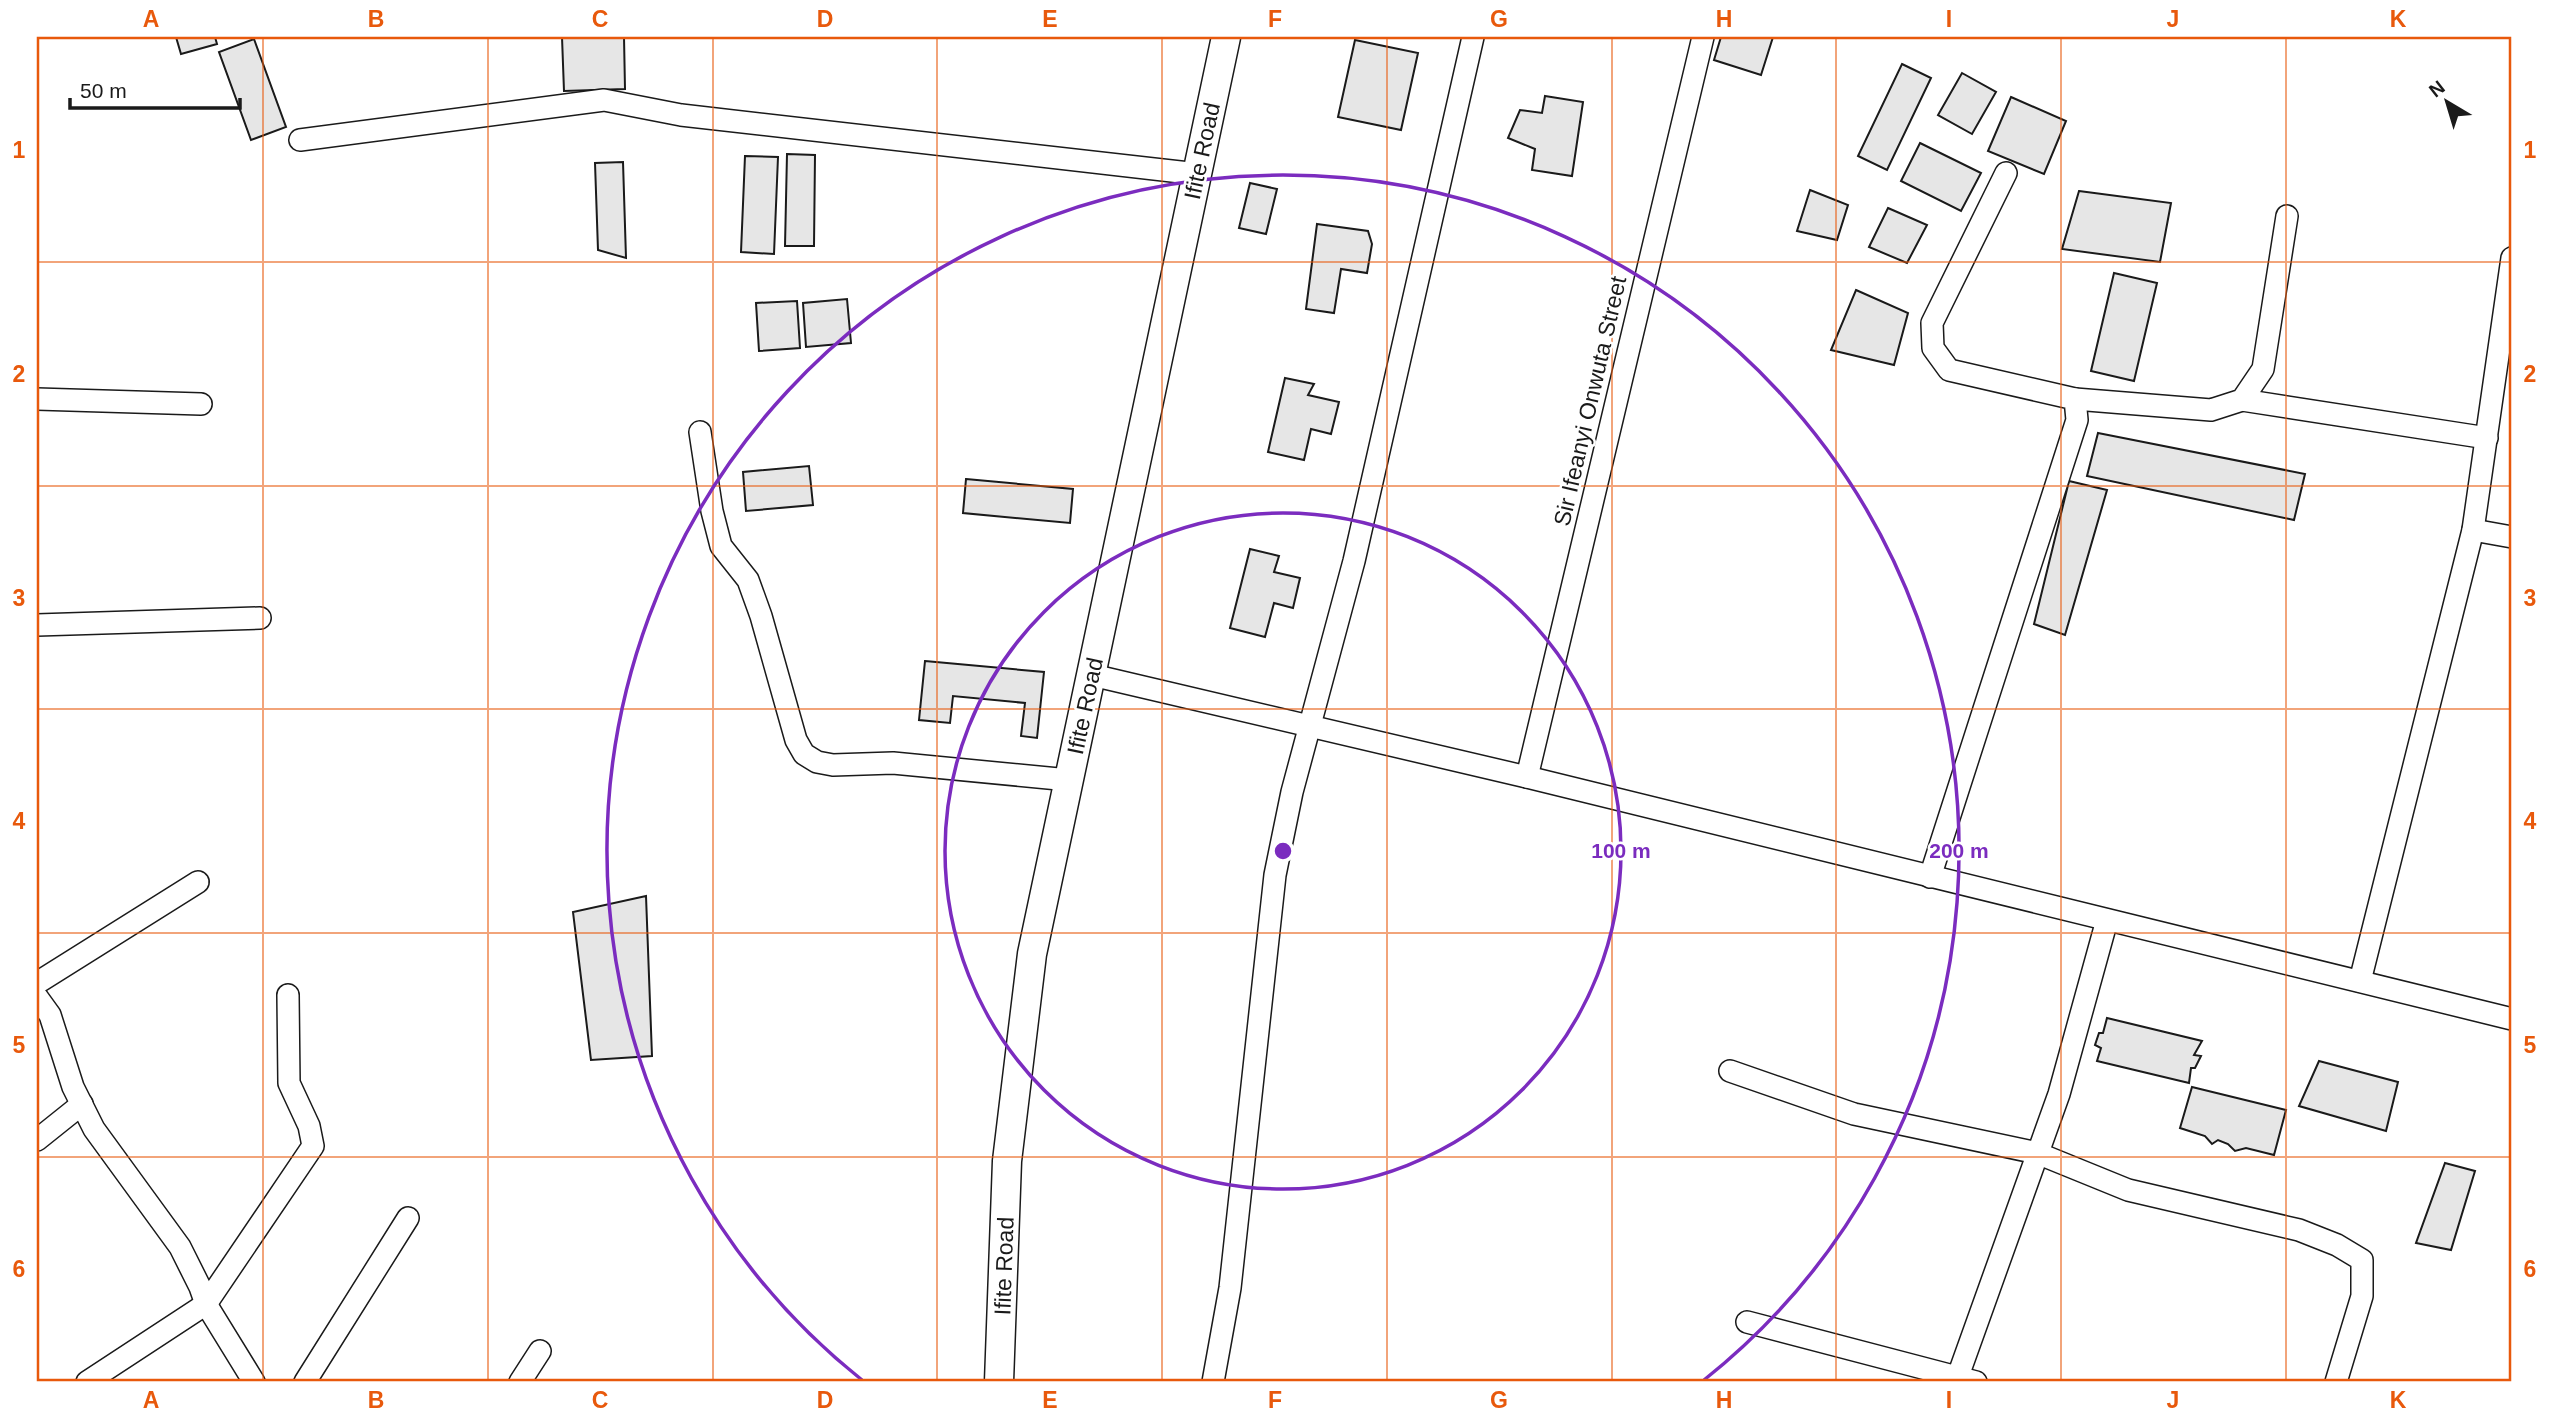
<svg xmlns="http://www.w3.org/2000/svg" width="2549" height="1419" viewBox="0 0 2549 1419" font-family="Helvetica,sans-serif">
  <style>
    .building { fill: #e6e6e6; stroke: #1a1a1a; stroke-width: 2 }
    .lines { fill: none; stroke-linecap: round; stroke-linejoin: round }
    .street-casing { stroke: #1a1a1a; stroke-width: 24 }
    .secondary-casing { stroke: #1a1a1a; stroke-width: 31 }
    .street { stroke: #fff; stroke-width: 21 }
    .secondary { stroke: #fff; stroke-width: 28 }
    .grid { fill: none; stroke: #e8590c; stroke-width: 2; stroke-opacity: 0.55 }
    .ring { fill: none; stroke: #7b2cbf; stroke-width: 3.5 }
    .labels { text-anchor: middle; stroke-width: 5; stroke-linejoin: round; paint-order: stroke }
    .street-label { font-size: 23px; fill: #1a1a1a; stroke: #fff }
    .centre { fill: #7b2cbf; stroke: #fff; stroke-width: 3.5 }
    .ring-label { font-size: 21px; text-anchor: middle; font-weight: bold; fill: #7b2cbf; stroke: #fff; stroke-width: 5; stroke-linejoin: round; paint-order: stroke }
    .neatline { fill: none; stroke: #e8590c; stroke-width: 2.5 }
    .grid-label { font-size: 23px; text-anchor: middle; font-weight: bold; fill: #e8590c }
  </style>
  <rect width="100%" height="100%" fill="#fff"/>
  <g class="building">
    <path d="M176,37h39l2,7 -36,10z"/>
    <path d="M562,37h62l1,52 -61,2z"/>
    <path d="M1721,37h52l-12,38 -47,-15z"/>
    <path d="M254,39l32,88 -35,13 -32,-88z"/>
    <path d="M1355,40l63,13 -17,77 -63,-13z"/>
    <path d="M1902,64l29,14 -44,92 -29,-14z"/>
    <path d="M1962,73l34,19 -24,42 -34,-19z"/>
    <path d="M1545,96l38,6 -11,74 -40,-6 3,-21 -27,-11 12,-28 22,3z"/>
    <path d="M2011,97l55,24 -22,53 -56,-23z"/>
    <path d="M1920,143l61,30 -20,38 -60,-30z"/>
    <path d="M787,154l28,1 -1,91h-29z"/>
    <path d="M745,156l33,1 -4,97 -33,-2z"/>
    <path d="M623,162l3,96 -28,-8 -3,-87z"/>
    <path d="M1250,183l27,6 -11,45 -27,-6z"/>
    <path d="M1810,190l38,15 -11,35 -40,-9z"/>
    <path d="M2079,191l92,12 -11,59 -98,-13z"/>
    <path d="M1888,208l39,17 -20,38 -38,-16z"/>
    <path d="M1317,224l51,7 4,13 -5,29 -26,-4 -7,44 -28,-4z"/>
    <path d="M2114,273l43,10 -23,98 -43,-10z"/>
    <path d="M1856,290l52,23 -14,52 -63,-15z"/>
    <path d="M847,299l4,44 -45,4 -3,-44z"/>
    <path d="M797,301l3,47 -41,3 -3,-48z"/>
    <path d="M1285,378l29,6 -6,11 31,7 -8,32 -20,-5 -7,31 -36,-8z"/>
    <path d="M2098,433l207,41 -11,46 -207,-44z"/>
    <path d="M809,466l4,39 -67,6 -3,-39z"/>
    <path d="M966,479l107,10 -3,34 -107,-10z"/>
    <path d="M2069,481l38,9 -42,145 -31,-11z"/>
    <path d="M1250,549l29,7 -5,16 26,6 -7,30 -19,-5 -9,34 -35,-9z"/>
    <path d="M925,661l119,11 -7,66 -16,-2 4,-33 -72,-7 -3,27 -31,-3z"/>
    <path d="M646,896l6,160 -61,4 -18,-148z"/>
    <path d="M2107,1018l95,23 -8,14 7,1 -6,12h-4l-2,15 -92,-22 4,-13 -6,-3 4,-12h4z"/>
    <path d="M2319,1061l79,21 -12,49 -87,-25z"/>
    <path d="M2192,1087l94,23 -12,45 -28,-7 -11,3 -7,-7 -10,-4 -6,4 -7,-8 -25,-8z"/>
    <path d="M2445,1163l30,8 -24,79 -35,-7z"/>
  </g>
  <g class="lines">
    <g class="street-casing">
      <g id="street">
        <path d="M300,140l304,-40 77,15 517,59"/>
        <path d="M37,399l164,5"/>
        <path d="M2075,399l136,11 31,-10 21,-31 24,-153"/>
        <path d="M2242,400l245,38"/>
        <path d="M700,432l12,79 9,35 27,34 13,36 35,124 8,14 13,8 16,3 60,-2 176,17"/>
        <path d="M2473,530l39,7"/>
        <path d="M37,625l223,-7"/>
        <path d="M1092,675l435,102 985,242"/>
        <path d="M1527,777l176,-740"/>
        <path d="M1930,877l147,-457 -2,-21 -126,-29 -16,-22 -1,-25 74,-150"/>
        <path d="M2360,981l113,-451 39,-272"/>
        <path d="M37,983l161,-101"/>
        <path d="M37,997l13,18 23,72 21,42 86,118 20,40 6,17 48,78"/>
        <path d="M1730,1071l124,43 183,39 91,37 171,40 38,15 25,15v36l-26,86"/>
        <path d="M37,1140l45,-36"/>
        <path d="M1747,1322l229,60"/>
        <path d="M1958,1376l101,-282 48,-174"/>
        <path d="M87,1382l119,-78 107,-158 -4,-20 -20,-43 -1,-88"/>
        <path d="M305,1382l103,-164"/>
        <path d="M520,1382l20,-31"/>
        <path d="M1213,1382l17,-94 45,-413 17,-83 62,-231 119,-524"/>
      </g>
    </g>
    <g class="secondary-casing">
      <path id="secondary" d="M999,1382l8,-221 25,-207 194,-917"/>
    </g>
    <use href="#street" class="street"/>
    <use href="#secondary" class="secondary"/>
  </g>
  <path class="grid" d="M263,37v1345M488,37v1345M713,37v1345M937,37v1345M1162,37v1345M1387,37v1345M1612,37v1345M1836,37v1345M2061,37v1345M2286,37v1345M37,262h2475M37,486h2475M37,709h2475M37,933h2475M37,1157h2475"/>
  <g class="ring">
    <circle cx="1283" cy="851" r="338"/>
    <path d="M862 1380A676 676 0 1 1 1704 1380"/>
  </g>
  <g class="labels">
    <g class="street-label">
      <text transform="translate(1202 151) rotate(-78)" y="8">Ifite Road</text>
      <text transform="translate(1590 401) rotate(-77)" y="8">Sir Ifeanyi Onwuta Street</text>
      <text transform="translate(1085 706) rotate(-78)" y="8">Ifite Road</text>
      <text transform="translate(1004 1266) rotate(-88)" y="8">Ifite Road</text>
    </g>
  </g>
  <circle cx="1283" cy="851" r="10" class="centre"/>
  <g class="ring-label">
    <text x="1621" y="858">100 m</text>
    <text x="1959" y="858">200 m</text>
  </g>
  <rect width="2549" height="1419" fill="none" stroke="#ffffff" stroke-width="77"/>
  <g transform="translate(2447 102) rotate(322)" stroke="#ffffff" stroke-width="5" paint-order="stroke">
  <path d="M0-5L12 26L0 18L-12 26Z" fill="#1a1a1a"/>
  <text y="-10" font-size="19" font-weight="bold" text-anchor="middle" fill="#1a1a1a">N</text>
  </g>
  <path d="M70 98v10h170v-10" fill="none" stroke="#1a1a1a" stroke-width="3.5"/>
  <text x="80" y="98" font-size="21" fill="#1a1a1a" stroke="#ffffff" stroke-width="5" paint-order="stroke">50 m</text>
  <rect x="38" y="38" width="2472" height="1342" class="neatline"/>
  <g class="grid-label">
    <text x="151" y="27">A</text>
    <text x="376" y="27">B</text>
    <text x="600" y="27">C</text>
    <text x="825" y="27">D</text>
    <text x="1050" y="27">E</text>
    <text x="1275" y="27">F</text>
    <text x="1499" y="27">G</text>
    <text x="1724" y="27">H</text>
    <text x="1949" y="27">I</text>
    <text x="2173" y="27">J</text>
    <text x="2398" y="27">K</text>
    <text x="19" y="158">1</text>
    <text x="2530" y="158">1</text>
    <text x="19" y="382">2</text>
    <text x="2530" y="382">2</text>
    <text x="19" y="606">3</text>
    <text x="2530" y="606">3</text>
    <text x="19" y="829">4</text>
    <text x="2530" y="829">4</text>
    <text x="19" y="1053">5</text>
    <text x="2530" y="1053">5</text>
    <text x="19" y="1277">6</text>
    <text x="2530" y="1277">6</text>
    <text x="151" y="1408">A</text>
    <text x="376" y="1408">B</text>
    <text x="600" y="1408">C</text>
    <text x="825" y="1408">D</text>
    <text x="1050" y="1408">E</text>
    <text x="1275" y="1408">F</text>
    <text x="1499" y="1408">G</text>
    <text x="1724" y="1408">H</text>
    <text x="1949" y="1408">I</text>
    <text x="2173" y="1408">J</text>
    <text x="2398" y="1408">K</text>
  </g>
</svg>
